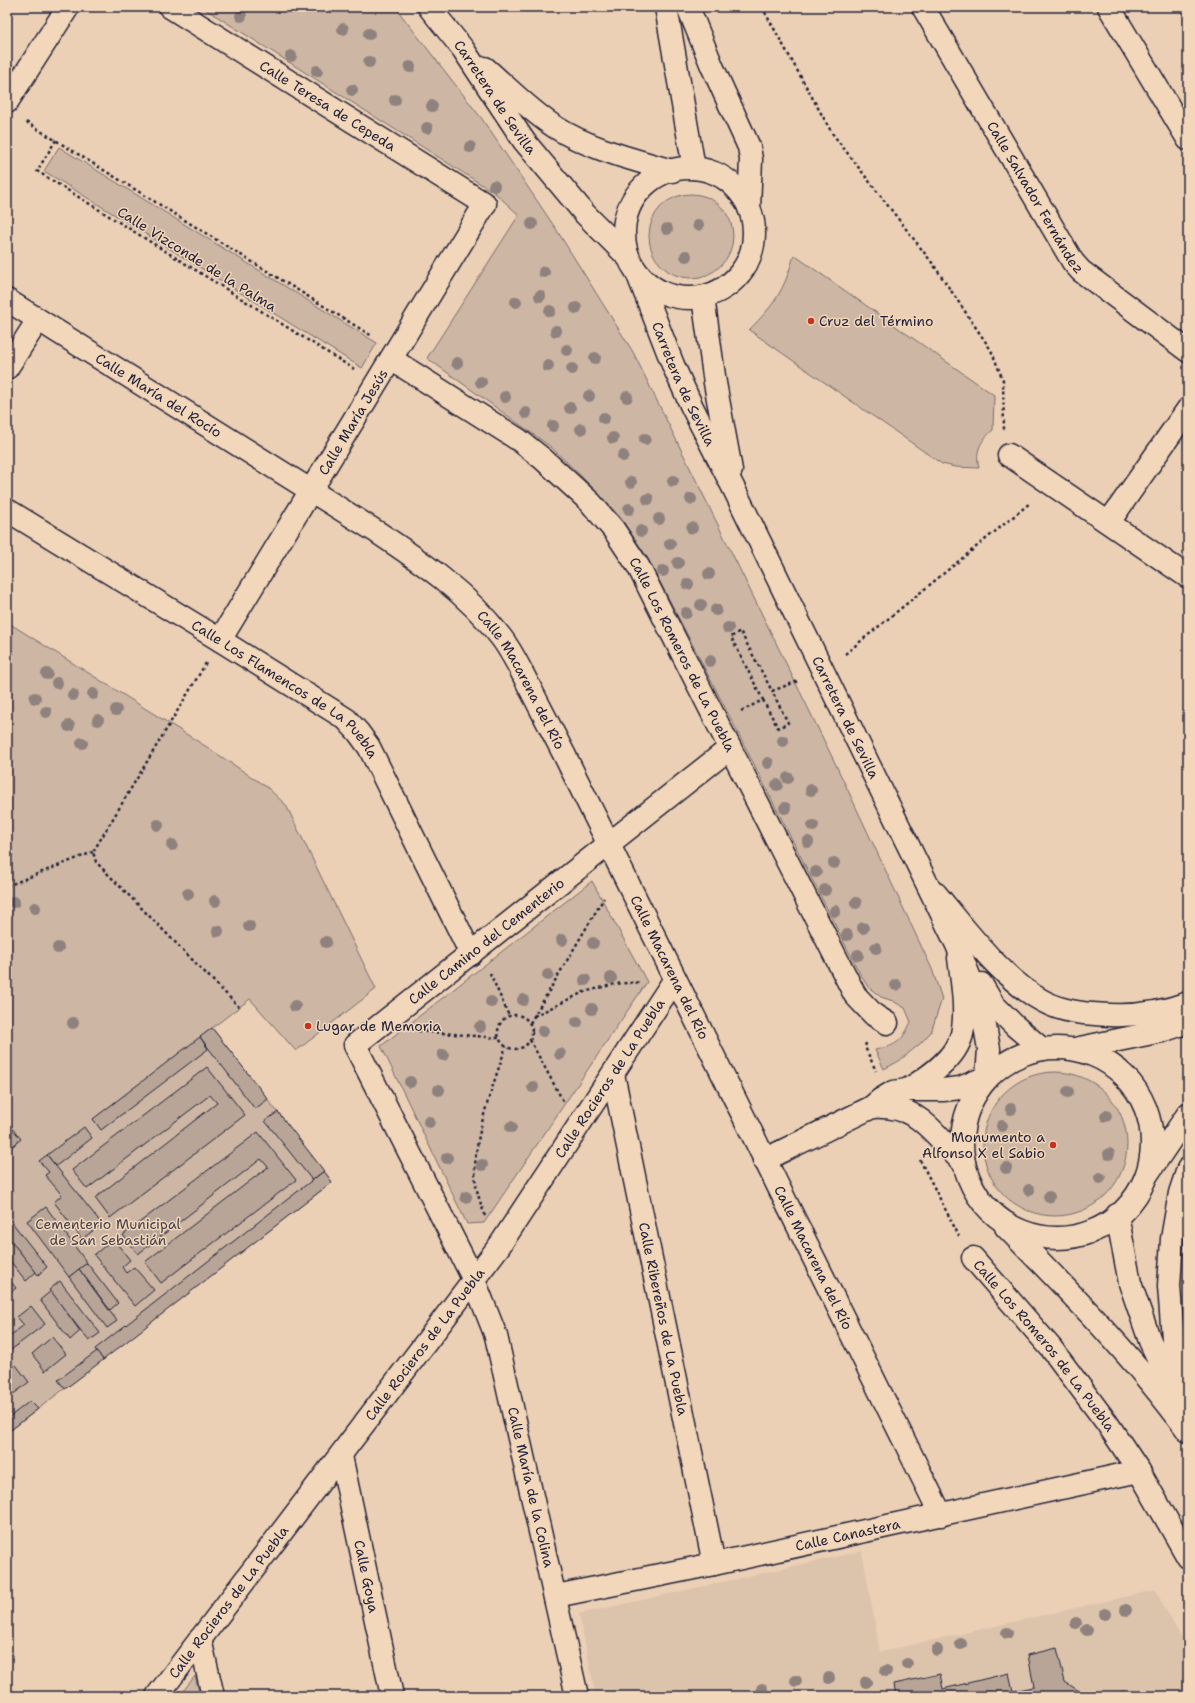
<svg xmlns="http://www.w3.org/2000/svg" width="1195" height="1703" viewBox="0 0 1195 1703" font-family="'Shantell Sans',sans-serif">
  <style>
    .built { fill: #dcc3ac }
    .green { fill: #cdb6a3; stroke: #786c6f }
    .building { fill: #b8a597; stroke: #22223b }
    .lines { fill: none; stroke-linecap: round; stroke-linejoin: round }
    .minor-casing { stroke: #22223b; stroke-width: 25 }
    .major-casing { stroke: #22223b; stroke-width: 25 }
    .path { stroke: #22223b; stroke-width: 2.5; stroke-dasharray: 3 3; stroke-linecap: butt }
    .minor { stroke: #f3d7ba; stroke-width: 22 }
    .major { stroke: #f3d7ba; stroke-width: 22 }
    .tree { fill: #8f817d }
    .poi-dot { fill: #c8321e; stroke: #f3d7ba; stroke-width: 1.5 }
    .labels { text-anchor: middle; stroke-width: 3; stroke-linejoin: round; paint-order: stroke }
    .street-label { font-size: 14px; fill: #22223b; stroke: #f3d7ba }
    .poi-label { font-size: 14px; fill: #22223b; stroke: #f3d7ba; text-anchor: start }
    .park-label { font-size: 14px; fill: #444050; stroke: #f3d7ba }
  </style>
  <rect width="100%" height="100%" fill="#ebd0b5"/>
  <filter id="ink" filterUnits="userSpaceOnUse"><feTurbulence type="fractalNoise" baseFrequency=".025" numOctaves="2"/><feDisplacementMap in="SourceGraphic" scale="8" xChannelSelector="R" yChannelSelector="G"/><feConvolveMatrix kernelMatrix="1 2 1 2 8 2 1 2 1" color-interpolation-filters="sRGB"/></filter>
  <g filter="url(#ink)">
    <path class="built" d="M862,1551l18,101 275,-62 33,60v46h-592l-17,-82z"/>
    <g class="green">
      <path d="M202,7h193l87,112 74,110 77,123 203,413 96,204 10,30 -11,33 -10,11 -22,18 -15,8 -9,-19c22,-5 26,-7 36,-28l-6,-14 -12,-7 -12,-4 -13,-10 -9,-15 -129,-255 -83,-160 -27,-40 -38,-40 -31,-30 -124,-89 92,-143 -24,-22z"/>
      <path d="M59,147l318,196 -15,25 -318,-197z"/>
      <circle cx="691" cy="236" r="42"/>
      <path d="M794,255l200,140 -1,35c-13,11 -18,21 -14,38l-24,-1 -13,-3 -193,-134c26,-26 35,-39 45,-75z"/>
      <path d="M7,622l203,127 58,39 18,17 90,184 -80,62 -46,-52 -38,29 120,154 -325,251z"/>
      <path d="M592,881l55,101 -163,241 -17,1 -86,-178z"/>
      <circle cx="1055" cy="1144" r="72"/>
      <path d="M195,1676l5,20h-21z"/>
    </g>
    <g class="building">
      <path d="M212,1028l56,71 -13,10 -55,-72z"/>
      <path d="M200,1037l8,12 -107,81 -8,-11z"/>
      <path d="M207,1067l38,48 -135,103 -15,-20 122,-95 -7,-8 -123,94 -15,-19z"/>
      <path d="M278,1112l46,59 -12,9 -47,-59z"/>
      <path d="M7,1122l14,17 -14,12z"/>
      <path d="M84,1127l8,11 -36,28 -9,-11z"/>
      <path d="M258,1132l38,48 -135,103 -16,-21 123,-95 -7,-8 -123,95 -15,-19z"/>
      <path d="M47,1155l55,69 -20,15 -28,-37 8,-7 -17,-20 4,-3 -10,-11z"/>
      <path d="M324,1171l8,11 -229,178 -8,-11z"/>
      <path d="M46,1207l41,56 -18,14 -42,-56z"/>
      <path d="M7,1216l40,51 -9,8 -31,-39z"/>
      <path d="M7,1236l29,36 -10,9 -19,-24z"/>
      <path d="M113,1239l17,21 -8,7 4,6 8,-6 20,23 -19,16 -41,-51z"/>
      <path d="M87,1263l31,40 -8,7 -31,-41z"/>
      <path d="M79,1269l38,52 -10,7 -38,-51z"/>
      <path d="M7,1277l9,11 -9,7z"/>
      <path d="M60,1281l40,52 -11,8 -40,-51z"/>
      <path d="M51,1291l29,40 -10,9 -30,-40z"/>
      <path d="M31,1306l14,18 -38,29v-15l17,-13 -7,-8z"/>
      <path d="M52,1337l14,17 -21,17 -13,-17z"/>
      <path d="M97,1351l6,9 -38,29 -7,-9z"/>
      <path d="M16,1365l13,17 -22,17v-27z"/>
      <path d="M30,1401l8,8 -31,24v-14z"/>
      <path d="M1057,1648l8,34 22,14h-191l-2,-12 46,-10 3,15 66,-16 4,18 21,-4 -6,-32z"/>
      <path d="M1124,1691l1,5h-23z"/>
    </g>
    <g class="lines">
      <g class="minor-casing">
        <g id="minor">
          <path id="s1" d="M170,7l315,197 -265,436"/>
          <path d="M666,7l28,161"/>
          <path d="M688,7l24,59 37,81 2,12 -2,49"/>
          <path id="s2" d="M923,7l150,255 8,9 107,80"/>
          <path d="M1109,7l79,132"/>
          <path d="M7,102l61,-95"/>
          <path id="s3" d="M7,300l370,232c45,30 90,61 123,104 12,15 20,33 29,50 12,23 24,47 36,70l376,759"/>
          <path id="s4" d="M391,359l128,81 24,19 47,43 24,28 24,36 217,429 19,20 13,8"/>
          <path d="M7,368l31,-48"/>
          <path d="M1009,455l179,122"/>
          <path id="s5" d="M7,510l213,130 126,79 12,13 11,15 102,207"/>
          <path d="M1109,522l79,-113"/>
          <path d="M936,894c30,36 71,92 115,111 19,8 39,9 59,10 26,1 54,-3 78,-12"/>
          <path d="M1075,1049l87,-18 26,-9"/>
          <path id="s6" d="M613,1074l101,490"/>
          <path d="M907,1090c20,-12 49,-31 55,-56 5,-23 0,-52 -3,-76"/>
          <path d="M872,1107c49,-3 60,27 92,56"/>
          <path d="M764,1160l108,-53 8,-7 13,-8 14,-2h36l17,-2 27,-11"/>
          <path d="M1148,1173l40,-59"/>
          <path id="s7" d="M973,1258l78,90 56,75 32,48 49,86"/>
          <path d="M1186,1409l-12,-57 -5,-66 3,-47 8,-46 8,-24"/>
          <path id="s8" d="M341,1456l51,240"/>
          <path id="s9" d="M556,1596l158,-32 425,-93"/>
          <path d="M200,1639l13,57"/>
          <path id="s10" d="M157,1696l343,-451 175,-266"/>
          <path id="s11" d="M577,1696l-81,-360 -22,-56 -119,-235 375,-297"/>
        </g>
      </g>
      <g class="major-casing">
        <g id="major">
          <path id="s12" d="M429,7l34,42 61,92 61,73 42,42"/>
          <path d="M485,68c23,20 45,43 70,59 35,22 77,32 117,44"/>
          <circle cx="689" cy="233" r="65"/>
          <path id="s13" d="M638,275l35,90 19,42 42,82 223,456 25,64 7,40 -2,28"/>
          <path d="M703,297l12,86 16,87"/>
          <path d="M981,984l12,20 22,22 27,23"/>
          <circle cx="1057" cy="1143" r="95"/>
          <path d="M1117,1215l13,68 20,58 31,66"/>
          <path d="M1006,1227c64,65 128,130 182,204"/>
        </g>
      </g>
      <g class="path">
        <path d="M762,7l70,126 101,131 58,86 12,30 1,50"/>
        <path d="M26,122l346,214"/>
        <path d="M56,140l-19,31 317,198"/>
        <path d="M845,654l185,-151"/>
        <path d="M206,663l-113,189 3,10 143,145"/>
        <path d="M763,700l15,28 10,-5 -16,-32"/>
        <path d="M741,711l22,-11 -32,-63 9,-6 32,60 26,-10"/>
        <path d="M7,886l86,-34"/>
        <path d="M490,973l19,43"/>
        <circle cx="515" cy="1032" r="17"/>
        <path d="M534,1016l50,-24 31,-8 26,-2"/>
        <path d="M530,1023l74,-125"/>
        <path d="M418,1031l81,7"/>
        <path d="M530,1040l33,61"/>
        <path d="M866,1043l-1,4 11,24"/>
        <path d="M920,1160l39,76"/>
        <path d="M485,1216c-3,-9 -6,-17 -8,-26 -9,-42 16,-103 29,-144"/>
      </g>
      <use href="#minor" class="minor"/>
      <use href="#major" class="major"/>
    </g>
    <g class="tree">
      <circle cx="241" cy="16" r="6"/>
      <circle cx="343" cy="29" r="6"/>
      <circle cx="369" cy="34" r="6"/>
      <circle cx="291" cy="56" r="6"/>
      <circle cx="369" cy="62" r="6"/>
      <circle cx="410" cy="67" r="6"/>
      <circle cx="317" cy="71" r="6"/>
      <circle cx="352" cy="90" r="6"/>
      <circle cx="395" cy="100" r="6"/>
      <circle cx="432" cy="106" r="6"/>
      <circle cx="427" cy="128" r="6"/>
      <circle cx="470" cy="147" r="6"/>
      <circle cx="494" cy="186" r="6"/>
      <circle cx="532" cy="224" r="6"/>
      <circle cx="698" cy="225" r="6"/>
      <circle cx="667" cy="229" r="6"/>
      <circle cx="686" cy="256" r="6"/>
      <circle cx="544" cy="272" r="6"/>
      <circle cx="540" cy="296" r="6"/>
      <circle cx="516" cy="302" r="6"/>
      <circle cx="576" cy="308" r="6"/>
      <circle cx="550" cy="311" r="6"/>
      <circle cx="556" cy="331" r="6"/>
      <circle cx="567" cy="350" r="6"/>
      <circle cx="595" cy="358" r="6"/>
      <circle cx="457" cy="363" r="6"/>
      <circle cx="548" cy="366" r="6"/>
      <circle cx="572" cy="369" r="6"/>
      <circle cx="481" cy="382" r="6"/>
      <circle cx="589" cy="396" r="6"/>
      <circle cx="505" cy="397" r="6"/>
      <circle cx="627" cy="397" r="6"/>
      <circle cx="570" cy="408" r="6"/>
      <circle cx="526" cy="413" r="6"/>
      <circle cx="604" cy="418" r="6"/>
      <circle cx="553" cy="426" r="6"/>
      <circle cx="581" cy="429" r="6"/>
      <circle cx="613" cy="438" r="6"/>
      <circle cx="645" cy="439" r="6"/>
      <circle cx="623" cy="456" r="6"/>
      <circle cx="673" cy="481" r="6"/>
      <circle cx="631" cy="482" r="6"/>
      <circle cx="648" cy="499" r="6"/>
      <circle cx="691" cy="499" r="6"/>
      <circle cx="629" cy="509" r="6"/>
      <circle cx="659" cy="519" r="6"/>
      <circle cx="692" cy="528" r="6"/>
      <circle cx="641" cy="531" r="6"/>
      <circle cx="670" cy="544" r="6"/>
      <circle cx="678" cy="563" r="6"/>
      <circle cx="663" cy="571" r="6"/>
      <circle cx="709" cy="574" r="6"/>
      <circle cx="688" cy="584" r="6"/>
      <circle cx="701" cy="605" r="6"/>
      <circle cx="716" cy="610" r="6"/>
      <circle cx="686" cy="613" r="6"/>
      <circle cx="728" cy="628" r="6"/>
      <circle cx="710" cy="661" r="6"/>
      <circle cx="47" cy="674" r="6"/>
      <circle cx="57" cy="683" r="6"/>
      <circle cx="93" cy="694" r="6"/>
      <circle cx="73" cy="695" r="6"/>
      <circle cx="35" cy="698" r="6"/>
      <circle cx="116" cy="710" r="6"/>
      <circle cx="46" cy="712" r="6"/>
      <circle cx="98" cy="720" r="6"/>
      <circle cx="69" cy="726" r="6"/>
      <circle cx="783" cy="741" r="6"/>
      <circle cx="82" cy="743" r="6"/>
      <circle cx="768" cy="763" r="6"/>
      <circle cx="788" cy="778" r="6"/>
      <circle cx="777" cy="785" r="6"/>
      <circle cx="811" cy="790" r="6"/>
      <circle cx="785" cy="808" r="6"/>
      <circle cx="158" cy="825" r="6"/>
      <circle cx="813" cy="826" r="6"/>
      <circle cx="808" cy="842" r="6"/>
      <circle cx="172" cy="845" r="6"/>
      <circle cx="834" cy="863" r="6"/>
      <circle cx="816" cy="872" r="6"/>
      <circle cx="825" cy="890" r="6"/>
      <circle cx="188" cy="894" r="6"/>
      <circle cx="215" cy="901" r="6"/>
      <circle cx="14" cy="902" r="6"/>
      <circle cx="856" cy="903" r="6"/>
      <circle cx="35" cy="908" r="6"/>
      <circle cx="835" cy="911" r="6"/>
      <circle cx="249" cy="926" r="6"/>
      <circle cx="863" cy="928" r="6"/>
      <circle cx="218" cy="931" r="6"/>
      <circle cx="847" cy="935" r="6"/>
      <circle cx="562" cy="940" r="6"/>
      <circle cx="326" cy="942" r="6"/>
      <circle cx="593" cy="943" r="6"/>
      <circle cx="58" cy="948" r="6"/>
      <circle cx="876" cy="948" r="6"/>
      <circle cx="858" cy="955" r="6"/>
      <circle cx="548" cy="975" r="6"/>
      <circle cx="611" cy="978" r="6"/>
      <circle cx="585" cy="980" r="6"/>
      <circle cx="896" cy="985" r="6"/>
      <circle cx="523" cy="1000" r="6"/>
      <circle cx="491" cy="1002" r="6"/>
      <circle cx="295" cy="1006" r="6"/>
      <circle cx="592" cy="1009" r="6"/>
      <circle cx="577" cy="1022" r="6"/>
      <circle cx="73" cy="1023" r="6"/>
      <circle cx="480" cy="1027" r="6"/>
      <circle cx="543" cy="1031" r="6"/>
      <circle cx="560" cy="1054" r="6"/>
      <circle cx="443" cy="1055" r="6"/>
      <circle cx="410" cy="1082" r="6"/>
      <circle cx="533" cy="1087" r="6"/>
      <circle cx="439" cy="1090" r="6"/>
      <circle cx="1068" cy="1092" r="6"/>
      <circle cx="1011" cy="1109" r="6"/>
      <circle cx="1106" cy="1116" r="6"/>
      <circle cx="429" cy="1122" r="6"/>
      <circle cx="1002" cy="1126" r="6"/>
      <circle cx="511" cy="1127" r="6"/>
      <circle cx="1109" cy="1154" r="6"/>
      <circle cx="447" cy="1158" r="6"/>
      <circle cx="482" cy="1165" r="6"/>
      <circle cx="1006" cy="1168" r="6"/>
      <circle cx="1100" cy="1178" r="6"/>
      <circle cx="1029" cy="1190" r="6"/>
      <circle cx="466" cy="1197" r="6"/>
      <circle cx="1049" cy="1197" r="6"/>
      <circle cx="1126" cy="1610" r="6"/>
      <circle cx="1105" cy="1614" r="6"/>
      <circle cx="1076" cy="1623" r="6"/>
      <circle cx="1087" cy="1630" r="6"/>
      <circle cx="1007" cy="1633" r="6"/>
      <circle cx="961" cy="1644" r="6"/>
      <circle cx="937" cy="1650" r="6"/>
      <circle cx="907" cy="1664" r="6"/>
      <circle cx="886" cy="1671" r="6"/>
      <circle cx="829" cy="1678" r="6"/>
      <circle cx="796" cy="1681" r="6"/>
      <circle cx="866" cy="1682" r="6"/>
      <circle cx="762" cy="1689" r="6"/>
    </g>
  </g>
  <g class="poi-dot">
    <circle cx="811" cy="321" r="4"/>
    <circle cx="308" cy="1026" r="4"/>
    <circle cx="1053" cy="1145" r="4"/>
  </g>
  <g class="labels">
    <g class="street-label">
      <text dy="5" stroke="none"><textPath href="#s1" startOffset="186">Calle Teresa de Cepeda</textPath></text>
      <text dy="5" stroke="none"><textPath href="#s12" startOffset="112">Carretera de Sevilla</textPath></text>
      <text dy="5" stroke="none"><textPath href="#s2" startOffset="221">Calle Salvador Fernández</textPath></text>
      <text transform="translate(197 259) rotate(32)" y="5">Calle Vizconde de la Palma</text>
      <text dy="5" stroke="none"><textPath href="#s13" startOffset="118">Carretera de Sevilla</textPath></text>
      <text dy="5" stroke="none"><textPath href="#s3" startOffset="179">Calle María del Rocío</textPath></text>
      <text transform="translate(353 422) rotate(-59)" y="5">Calle María Jesús</text>
      <text dy="5" stroke="none"><textPath href="#s4" startOffset="425">Calle Los Romeros de La Puebla</textPath></text>
      <text dy="5" stroke="none"><textPath href="#s3" startOffset="647">Calle Macarena del Río</textPath></text>
      <text dy="5" stroke="none"><textPath href="#s5" startOffset="332">Calle Los Flamencos de La Puebla</textPath></text>
      <text dy="5" stroke="none"><textPath href="#s13" startOffset="489">Carretera de Sevilla</textPath></text>
      <text dy="5" stroke="none"><textPath href="#s11" startOffset="860">Calle Camino del Cementerio</textPath></text>
      <text dy="5" stroke="none"><textPath href="#s3" startOffset="971">Calle Macarena del Río</textPath></text>
      <text dy="5" stroke="none"><textPath href="#s10" startOffset="766">Calle Rocieros de La Puebla</textPath></text>
      <text dy="5" stroke="none"><textPath href="#s3" startOffset="1295">Calle Macarena del Río</textPath></text>
      <text dy="5" stroke="none"><textPath href="#s6" startOffset="250">Calle Ribereños de La Puebla</textPath></text>
      <text dy="5" stroke="none"><textPath href="#s10" startOffset="442">Calle Rocieros de La Puebla</textPath></text>
      <text dy="5" stroke="none"><textPath href="#s7" startOffset="113">Calle Los Romeros de La Puebla</textPath></text>
      <text transform="translate(531 1487) rotate(77)" y="5">Calle María de la Colina</text>
      <text dy="5" stroke="none"><textPath href="#s9" startOffset="298">Calle Canastera</textPath></text>
      <text dy="5" stroke="none"><textPath href="#s8" startOffset="123">Calle Goya</textPath></text>
      <text dy="5" stroke="none"><textPath href="#s10" startOffset="118">Calle Rocieros de La Puebla</textPath></text>
    </g>
    <g class="poi-label">
      <text x="819" y="326">Cruz del Término</text>
      <text x="316" y="1031">Lugar de Memoria</text>
      <text x="1045" y="1142" text-anchor="end">Monumento a<tspan x="1045" dy="16">Alfonso X el Sabio</tspan></text>
    </g>
    <g class="park-label">
      <text x="108" y="1229">Cementerio Municipal<tspan x="108" dy="16">de San Sebastián</tspan></text>
    </g>
  </g>
  <rect width="1195" height="1703" fill="none" stroke="#f3d7ba" stroke-width="24"/>
  <rect x="12" y="12" width="1171" height="1679" fill="none" stroke="#22223b" stroke-width="1.5" filter="url(#ink)"/>
</svg>
